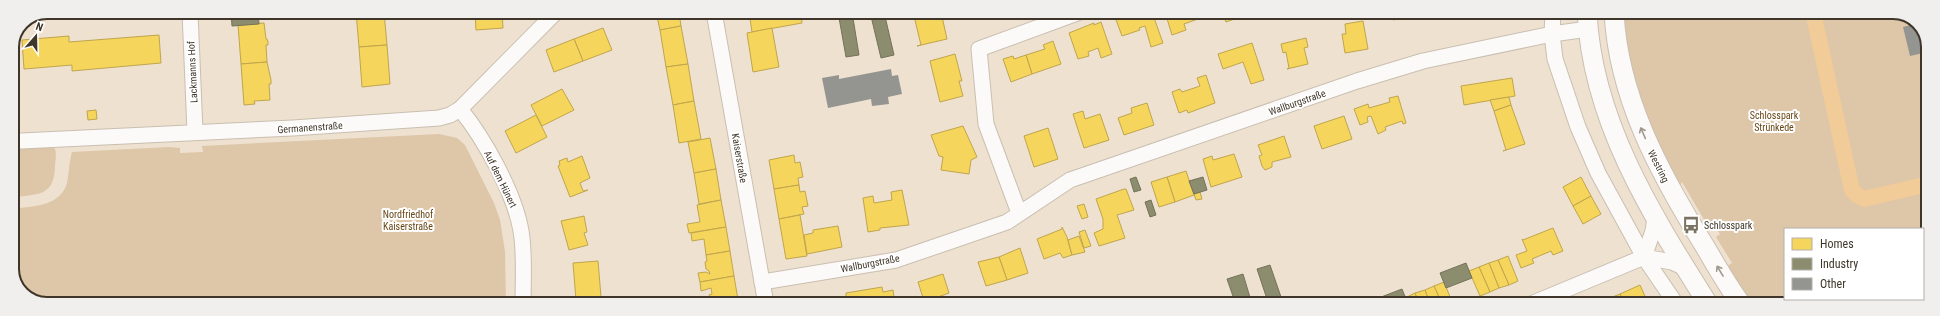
<svg xmlns="http://www.w3.org/2000/svg" width="1940" height="316" viewBox="0 0 1940 316" font-family="'Roboto Condensed',sans-serif">
  <style>
    .green { fill: #dec6a8 }
    .homes { fill: #f6d55c; stroke: #bfa54d }
    .industry { fill: #8c8c6e; stroke: #757259 }
    .lines { fill: none; stroke-linecap: round; stroke-linejoin: round }
    .canal { stroke: #f1cb98; stroke-width: 16 }
    .building { fill: #949590 }
    .minor-casing { stroke: #c9bfb1; stroke-width: 17 }
    .major-casing { stroke: #c9bfb1; stroke-width: 21 }
    .minor { stroke: #fcfaf8; stroke-width: 15 }
    .major { stroke: #fcfaf8; stroke-width: 19 }
    .oneway { stroke: #9e9890 }
    .labels { text-anchor: middle; stroke-width: 4; stroke-linejoin: round; paint-order: stroke }
    .street-label { font-size: 10px; fill: #3f3629; stroke: #fff }
    .park-label { font-size: 10px; fill: #674615; stroke: #fff }
    .poi-label { font-size: 10px; fill: #3f3629; stroke: #fff; text-anchor: start }
    .rim { fill: none; stroke: #3f3629; stroke-width: 2 }
  </style>
  <rect width="100%" height="100%" fill="#eee1d0"/>
  <g class="green">
    <path d="M1623,12h275l20,10 10,20v232l-5,9v-54h-138v70h122l-14,5h-142l-25,-37 6,-4 -16,-26 4,-3 -6,-9 -5,3 -27,-46 -3,5c-9,-18 -19,-37 -27,-55 -16,-39 -26,-79 -29,-120z"/>
    <path d="M439,134l18,4 8,7 29,58 6,17 5,32 1,52h-464l-20,-10 -10,-20v-65c21,-3 48,-2 55,-26 2,-10 2,-21 5,-31l97,-5 11,1v5l23,-1 -1,-6z"/>
    <path d="M50,146l5,3c2,6 0,12 0,19 -2,30 -18,25 -43,30v-50z"/>
  </g>
  <g class="homes">
    <path d="M356,12h28l3,33 -28,2z"/>
    <path d="M475,12h27l1,16 -27,2z"/>
    <path d="M656,12h23l2,14 -21,4z"/>
    <path d="M749,12h52l1,11 -50,9z"/>
    <path d="M913,12h28l6,27 -30,7 4,-1z"/>
    <rect x="969" y="12" width="25" height="4"/>
    <path d="M1130,12h22l11,31 -12,4 -6,-21 -6,2 1,2 -18,6 -7,-19z"/>
    <path d="M1165,12h27l3,8 -11,4 2,6 -14,5z"/>
    <path d="M1192,12h25l-22,8z"/>
    <path d="M1222,12h16l2,5 -14,5z"/>
    <path d="M1391,12h23l-12,2 1,4 -10,2z"/>
    <path d="M1363,21l5,28 -23,4 -3,-19h4l-1,-10z"/>
    <path d="M1101,22l11,32 -11,4 -3,-10 -10,4 1,4 -11,3 -9,-26 25,-10v2z"/>
    <path d="M264,23l2,16h1l1,3v3h-2l1,17 -26,2 -3,-39z"/>
    <path d="M681,26l7,38 -22,3 -6,-37z"/>
    <path d="M603,28l9,22 -29,11 -9,-22z"/>
    <path d="M772,28l7,39 -26,5 -6,-39z"/>
    <path d="M159,35l2,28 -89,8v-6l-48,4 -2,-29 47,-4v6z"/>
    <path d="M1306,38l2,9 -4,1 4,16 -21,5 2,-1 -3,-16 -3,1 -2,-9z"/>
    <path d="M574,39l9,22 -29,11 -8,-22z"/>
    <path d="M1053,41l8,23 -29,10 -6,-19 19,-6 -2,-4z"/>
    <path d="M1252,43l12,37 -13,4 -8,-22 -20,7 -5,-15z"/>
    <path d="M387,45l3,39 -28,3 -3,-40z"/>
    <path d="M955,54l7,27h-3l4,15 -23,6 -10,-41z"/>
    <path d="M1026,55l6,19 -21,8 -8,-23 10,-3 1,3z"/>
    <path d="M267,62l4,18v4h-2l1,16 -16,1 1,3 -11,1 -3,-41z"/>
    <path d="M688,64l6,37 -21,4 -7,-38z"/>
    <path d="M1206,75l9,28 -27,10 -1,-3 -8,3 -7,-21 8,-3 2,3 18,-6 -3,-8z"/>
    <path d="M1512,78l3,18 -51,9 -3,-19z"/>
    <path d="M562,89l12,21 -32,16 -11,-21z"/>
    <path d="M1398,96l8,27 -3,1 -1,-3 -17,6 1,3 -8,4 -7,-18 -4,1 1,5 -8,3 -6,-16 14,-5 1,4 21,-6 -1,-4z"/>
    <path d="M1509,97l2,8 -17,6 -4,-11z"/>
    <path d="M694,101l7,38 -22,4 -6,-38z"/>
    <path d="M1147,103l7,22 -30,10 -6,-17 14,-5 -1,-5z"/>
    <path d="M1511,105l14,39 -22,7 3,-1 -12,-39z"/>
    <path d="M96,110l1,9 -9,1 -1,-9z"/>
    <path d="M1083,111l2,8 15,-5 9,26 -25,8 -11,-34z"/>
    <path d="M536,115l11,22 -31,16 -11,-22z"/>
    <path d="M1344,116l8,23 -30,10 -8,-23z"/>
    <path d="M963,126l14,31 -6,3 -2,14 -28,-4 2,-13 -4,-1 -8,-21z"/>
    <path d="M1048,128l10,31 -24,8 -10,-31z"/>
    <path d="M1284,136l7,21 -19,5v5l-7,3 -3,-4 -3,-10 3,-1 -4,-10z"/>
    <path d="M710,138l6,31 -22,4 -6,-31z"/>
    <path d="M1234,154l8,23 -31,10 -8,-28 9,-3 1,4z"/>
    <path d="M794,155l1,8 5,-1 3,15 -5,1 1,7 -25,4 -5,-29z"/>
    <path d="M582,156l8,22 -10,5 3,8 5,-1 -18,7 -12,-31 2,-1 -1,-4 8,-3 1,4z"/>
    <path d="M716,169l5,31 -22,4 -5,-31z"/>
    <path d="M1186,171l8,24 -19,7 -8,-25z"/>
    <path d="M1167,177l8,25 -16,5 -8,-25z"/>
    <path d="M1581,177l10,19 -18,10 -10,-19z"/>
    <path d="M799,185l1,7 5,-1 3,15 -6,1 2,7 -25,5 -5,-30z"/>
    <path d="M1124,189h2l8,21 -17,5 8,23 -26,8 -5,-13 9,-4v-10l-7,-20z"/>
    <path d="M902,190l7,35 -29,3v2l-12,2 -5,-34 10,-2 1,7 18,-3 -1,-8z"/>
    <path d="M1200,192l2,7 -6,1 -2,-6z"/>
    <path d="M1591,196l10,18 -18,10 -10,-18z"/>
    <path d="M721,200l5,27 -37,6 -2,-9 13,-2 -3,-17z"/>
    <path d="M1084,204l4,13 -6,2 -5,-13z"/>
    <path d="M800,215l7,41 -21,3 -7,-40z"/>
    <path d="M584,216l3,16 -3,1 4,12 -19,5 -8,-29z"/>
    <path d="M838,226l4,21 -35,7 -3,-19 9,-2v-3z"/>
    <path d="M726,227l4,24 -24,4 -2,-16 -12,2 -1,-8z"/>
    <path d="M1062,227l5,10 5,18 -9,3 -3,-5 -16,6 -7,-20 25,-10z"/>
    <path d="M1553,228l10,23 -10,4 -2,-4 -19,8 2,4 -13,5 -5,-13 11,-4 -5,-12 1,1z"/>
    <path d="M1085,230l6,16 -7,2 -5,-16z"/>
    <path d="M1079,236l6,16 -13,3 -4,-15z"/>
    <path d="M1020,248l8,25 -21,7 -8,-23z"/>
    <path d="M730,251l4,25 -34,6 -2,-9 8,-1 4,2 -1,-3 -3,-2 -1,-7 2,-1 -1,-6z"/>
    <path d="M1508,256l10,25 -9,4 -11,-25z"/>
    <path d="M999,257l8,23 -21,6 -8,-24z"/>
    <path d="M1498,260l11,25 -10,3 -10,-25z"/>
    <path d="M598,261l3,36 -25,3 -3,-37z"/>
    <path d="M1489,263l10,25 -9,4 -11,-25z"/>
    <path d="M1479,267l11,25 -10,4 -11,-25z"/>
    <path d="M943,274l6,19 -14,5 1,5 -11,1 -7,-22z"/>
    <path d="M734,276l4,24 -25,4 -1,-6h-2l-1,-3 3,-1 -1,-6 -10,3 -1,-9z"/>
    <path d="M1444,282l9,22h-11l-8,-18z"/>
    <path d="M1640,285l8,18 -24,1 -4,-10z"/>
    <path d="M1434,286l8,18h-12l-5,-14z"/>
    <path d="M882,287l1,5 10,-2 2,14h-57l-1,-5 9,-1v-5z"/>
    <path d="M1425,290l5,14h-11l-4,-11z"/>
    <path d="M1415,293l4,11h-11l-3,-6z"/>
    <path d="M1620,294l4,10h-23l-1,-2z"/>
    <path d="M738,300l1,4h-20z"/>
  </g>
  <g class="industry">
    <path d="M231,12h27l1,12 -27,2z"/>
    <path d="M838,12h14l7,43 -13,2z"/>
    <path d="M870,12h14l10,43 -13,3z"/>
    <path d="M1136,177l5,13 -7,2 -4,-13z"/>
    <path d="M1203,177l4,13 -13,4 -5,-13z"/>
    <path d="M1151,200l5,15 -6,2 -5,-15z"/>
    <path d="M1466,263l6,15 -26,10 -6,-15z"/>
    <path d="M1270,265l11,32 -13,5 -11,-33z"/>
    <path d="M1243,274l9,30h-14l-2,-6 -2,1 -7,-20z"/>
    <path d="M1402,289l6,15h-30l-2,-5z"/>
  </g>
  <g class="lines">
    <path class="canal" d="M1813,12l39,178 5,5 7,4 64,-15"/>
  </g>
  <g class="building">
    <path d="M1919,23l9,19v10l-18,4 -7,-29z"/>
    <path d="M891,69l1,7 6,-1 4,19 -14,3 1,7 -17,2 -1,-7 -43,9 -6,-30 17,-3v4z"/>
  </g>
  <g class="lines">
    <g class="minor-casing">
      <g id="minor">
        <path d="M190,12l5,120"/>
        <path d="M714,12l52,292"/>
        <path d="M1553,12l-1,22 3,25 23,68 20,46 46,84 32,47"/>
        <path d="M460,109c24,29 55,85 61,122 4,24 2,48 2,73"/>
        <path d="M21,141l272,-13 146,-10 11,-3 10,-6 96,-97"/>
        <path d="M1019,213l-33,-89 -7,-75 101,-37"/>
        <path d="M1644,257l9,-26 2,-13"/>
        <path d="M762,282l134,-22 111,-38 63,-42 287,-99 66,-20 129,-27 36,-5"/>
        <path d="M1531,304l113,-47 28,5 13,6"/>
      </g>
    </g>
    <g class="major-casing">
      <g id="major">
        <path d="M1587,12c5,109 65,203 121,292"/>
        <path d="M1614,12c4,85 46,162 90,233 12,20 23,40 37,59"/>
      </g>
    </g>
    <use href="#minor" class="minor"/>
    <use href="#major" class="major"/>
  </g>
  <defs><path id="oneway-shaft" d="M-6 0H5M1.5-3L5.5 0L1.5 3" fill="none" stroke-width="1.6" stroke-linecap="round" stroke-linejoin="round"/></defs>
  <g class="oneway">
    <use href="#oneway-shaft" transform="translate(1643 133) rotate(-113)"/>
    <use href="#oneway-shaft" transform="translate(1720 271) rotate(-121)"/>
  </g>
  <defs>
    <g id="bus-bare" transform="scale(1.38)"><path d="M-5-6H5V4H4V6H2V4H-2V6H-4V4H-5ZM-3.5-4V0h7V-4ZM-3.5 1.2v1.5H-2V1.2ZM2 1.2v1.5H3.5V1.2Z" fill="#7c7263" stroke="#fff" stroke-width="2.5" paint-order="stroke"/></g>
  </defs>
  <g fill-rule="evenodd">
    <use href="#bus-bare" x="1691" y="225"/>
  </g>
  <g class="labels">
    <g class="street-label">
      <text transform="translate(192 72) rotate(-93)" y="4">Lackmanns Hof</text>
      <text transform="translate(1297 102) rotate(-19)" y="4">Wallburgstraße</text>
      <text transform="translate(310 127) rotate(-4)" y="4">Germanenstraße</text>
      <text transform="translate(740 158) rotate(80)" y="4">Kaiserstraße</text>
      <text transform="translate(1659 166) rotate(63)" y="4">Westring</text>
      <text transform="translate(501 179) rotate(64)" y="4">Auf dem Hünert</text>
      <text transform="translate(870 263) rotate(-11)" y="4">Wallburgstraße</text>
    </g>
    <g class="park-label">
      <text x="1774" y="119">Schlosspark<tspan x="1774" dy="12">Strünkede</tspan></text>
      <text x="408" y="218">Nordfriedhof<tspan x="408" dy="12">Kaiserstraße</tspan></text>
    </g>
    <g class="poi-label">
      <text x="1704" y="229">Schlosspark</text>
    </g>
  </g>
  <path d="M0 0H1940V316H0ZM47 19H1893A28 28 0 0 1 1921 47V269A28 28 0 0 1 1893 297H47A28 28 0 0 1 19 269V47A28 28 0 0 1 47 19Z" fill="#f0efee" fill-rule="evenodd"/>
  <path class="rim" d="M47 19H1893A28 28 0 0 1 1921 47V269A28 28 0 0 1 1893 297H47A28 28 0 0 1 19 269V47A28 28 0 0 1 47 19Z"/>
  <rect x="1784" y="228" width="140" height="72" fill="#ffffff" stroke="#b2afa9"/>
  <rect x="1792" y="238" width="20" height="12" fill="#f6d55c" stroke="#b2afa9"/>
  <text x="1820" y="248" font-size="12" fill="#3f3629">Homes</text>
  <rect x="1792" y="258" width="20" height="12" fill="#8c8c6e" stroke="#b2afa9"/>
  <text x="1820" y="268" font-size="12" fill="#3f3629">Industry</text>
  <rect x="1792" y="278" width="20" height="12" fill="#949590" stroke="#b2afa9"/>
  <text x="1820" y="288" font-size="12" fill="#3f3629">Other</text>
  <g transform="translate(36 36) rotate(20)" stroke="#ffffff" stroke-width="3" paint-order="stroke">
  <path d="M0-3L7 15L0 10L-7 15Z" fill="#3f3629"/>
  <text y="-6" font-size="11" font-weight="bold" text-anchor="middle" fill="#3f3629">N</text>
  </g>
</svg>
